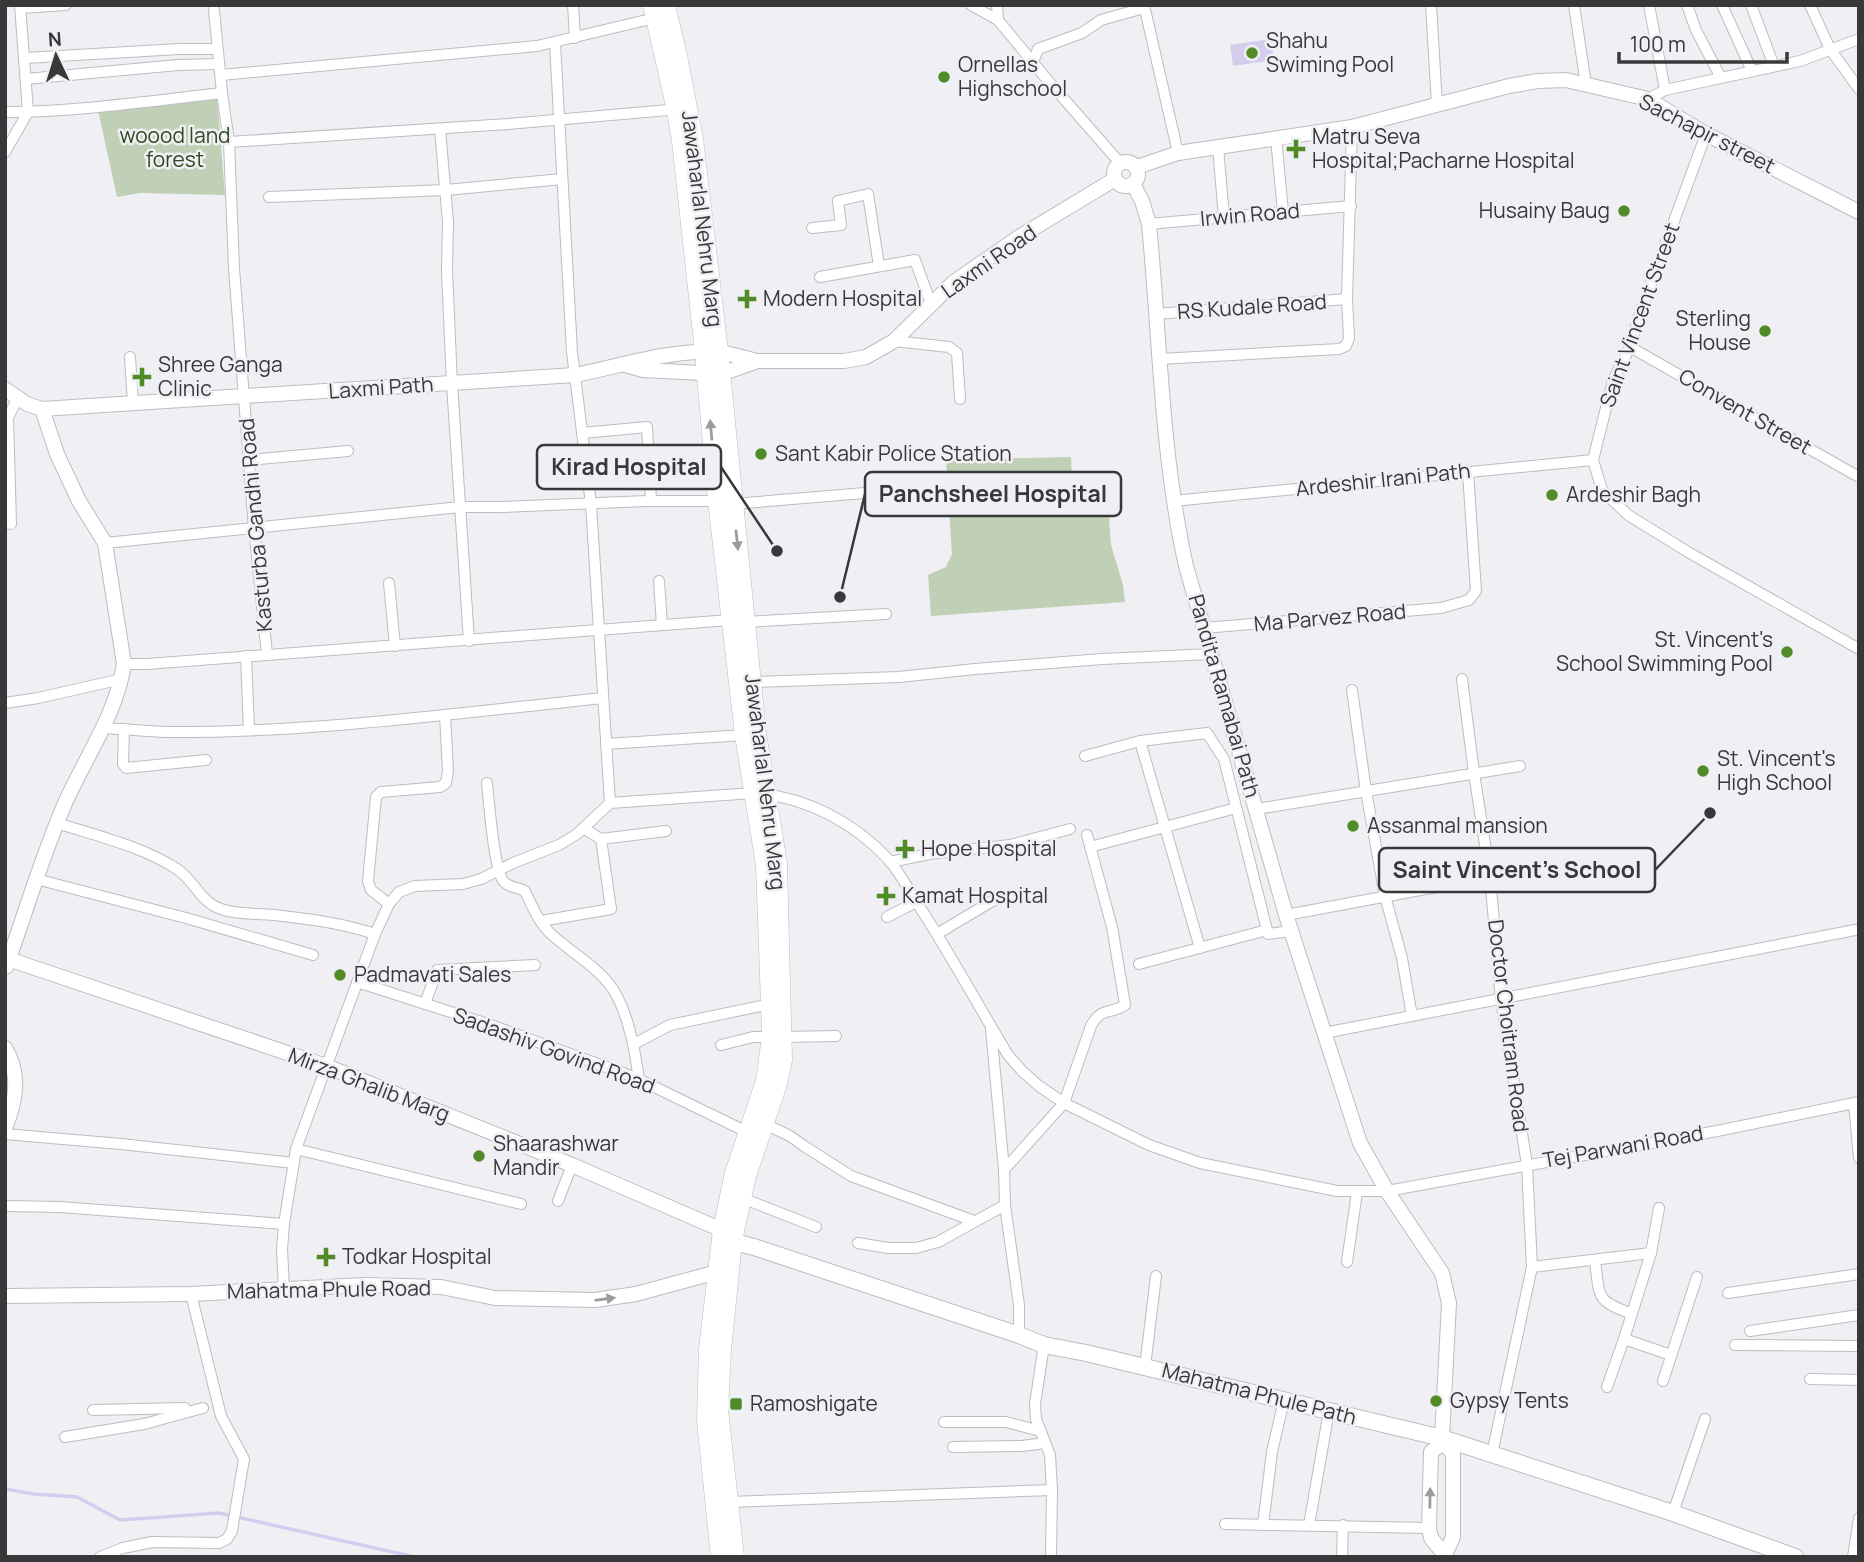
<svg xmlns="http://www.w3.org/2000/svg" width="1864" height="1562" viewBox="0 0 1864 1562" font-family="Manrope,sans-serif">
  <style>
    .green { fill: #bfd0b6 }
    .water { fill: #d5cded }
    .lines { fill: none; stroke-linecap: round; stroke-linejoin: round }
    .stream { stroke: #d5cded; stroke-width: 3.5 }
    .minor-casing { stroke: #bdbcc0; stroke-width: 12 }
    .tertiary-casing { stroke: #bdbcc0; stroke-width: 16 }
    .secondary-casing { stroke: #bdbcc0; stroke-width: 18 }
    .primary-casing { stroke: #bdbcc0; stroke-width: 19 }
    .minor { stroke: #fff; stroke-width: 10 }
    .tertiary { stroke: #fff; stroke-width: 14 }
    .secondary { stroke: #fff; stroke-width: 16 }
    .primary { stroke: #fff; stroke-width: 18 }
    .oneway { fill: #9c9c9c }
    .poi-dot { fill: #518b27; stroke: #f0eff4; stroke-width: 2.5 }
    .labels { text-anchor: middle; stroke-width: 5; stroke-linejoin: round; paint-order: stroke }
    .poi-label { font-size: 21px; fill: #38383a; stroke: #f0eff4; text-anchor: start }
    .street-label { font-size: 21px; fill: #38383a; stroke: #f0eff4 }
    .park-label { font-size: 21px; fill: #2e491e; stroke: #f0eff4 }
    .leader { fill: none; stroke: #38383a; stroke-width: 2.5 }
    .callout-dot { fill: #38383a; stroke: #f0eff4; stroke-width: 2.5 }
    .callout { fill: #f0eff4; stroke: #38383a; stroke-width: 2.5 }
    .callout-label { font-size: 23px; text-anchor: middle; font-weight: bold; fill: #38383a }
  </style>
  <rect width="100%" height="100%" fill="#f0eff4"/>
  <g class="green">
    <path d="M217,97l8,98 -85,-2 -23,4 -19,-87z"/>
    <path d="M1071,457l1,19 34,-1 5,70 12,40 2,17 -194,14 -3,-41 18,-8 6,-13 -6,-94z"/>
  </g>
  <path class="water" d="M1271,39l3,21 -41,6 -3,-21z"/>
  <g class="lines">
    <path class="stream" d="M5,1489l29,5 43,3 43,23 99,-7 196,44"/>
    <g class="minor-casing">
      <g id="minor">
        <path d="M573,5l2,33"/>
        <path d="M971,5l27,15 52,63 70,80"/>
        <path d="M997,5l1,15"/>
        <path d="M1144,5l34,148"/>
        <path d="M1431,5l6,100"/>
        <path d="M1574,5l12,80"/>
        <path d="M1649,5l16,85"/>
        <path d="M1687,5l9,25 25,48"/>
        <path d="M1722,5l30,66"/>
        <path d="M1751,5l23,61"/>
        <path d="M1810,5l20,44 29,40"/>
        <path d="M21,8l45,-3"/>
        <path d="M214,10l8,83 7,49 5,126 20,260 13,126"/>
        <path d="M555,43l17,309 19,152 19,299"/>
        <path d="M25,58l154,-9h38"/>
        <path d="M1033,62l5,-13 44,-16 19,-13 43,-12"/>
        <path d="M221,75l316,-29 118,-28"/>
        <path d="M26,79l152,-14 41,-1"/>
        <path d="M1648,99l17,-9 135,-29 59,-22"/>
        <path d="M5,112c72,0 145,-11 217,-19"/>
        <path d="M440,129l8,93 -1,49 5,113 17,257"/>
        <path d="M1706,134l-67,182 -9,31 -17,33 -20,80 9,30 26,25 60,37 171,97"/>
        <path d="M1276,138l7,74"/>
        <path d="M229,142l279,-18 172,-15"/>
        <path d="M1218,147l6,70"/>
        <path d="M5,152l23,-40 -8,-107"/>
        <path d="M269,197l177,-7 116,-11"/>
        <path d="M1149,224l202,-18"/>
        <path d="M812,228l29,-3 -3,-24 30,-7 11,72"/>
        <path d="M820,277l95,-17 16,44"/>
        <path d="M1156,314l191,-15"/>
        <path d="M894,341l55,6 8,6 3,46"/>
        <path d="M1630,347l229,130"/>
        <path d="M130,357l3,47"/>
        <path d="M1160,359l179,-10 7,-3 3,-8 -2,-39 5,-172"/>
        <path d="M582,433l65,-6 4,74"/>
        <path d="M249,460l99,-9"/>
        <path d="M1173,501l420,-41"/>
        <path d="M733,504l156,-13"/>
        <path d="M11,524l-3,-106 10,-21"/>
        <path d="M105,543l355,-36h41l146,-6h76"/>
        <path d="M659,581l3,44"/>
        <path d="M389,583l6,63"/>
        <path d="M1204,628l237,-20 28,-8 7,-9 -8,-119"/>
        <path d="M246,656l3,74"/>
        <path d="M124,664h23l583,-44 15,2 141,-8"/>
        <path d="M1462,679l12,94 16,104 11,123 26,165 5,102 -40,187"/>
        <path d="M752,682l147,-5 76,-8 127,-10 109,-5"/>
        <path d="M1352,690l14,101 19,105 17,62 10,58"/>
        <path d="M5,703l33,-5 84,-19"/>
        <path d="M102,728c21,1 43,3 64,4 146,1 293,-19 437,-34"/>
        <path d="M124,729l-1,35 3,4 80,-8"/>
        <path d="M1140,741l60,207"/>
        <path d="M606,744l138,-9"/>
        <path d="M1085,756l55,-15 67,-8 17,26 44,175 23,-3"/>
        <path d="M487,783c2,19 7,88 17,99 6,6 14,5 21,9 7,15 13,30 25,42 21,20 53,36 67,63 13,26 18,55 22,84"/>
        <path d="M1257,809l263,-43"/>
        <path d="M57,823c40,13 84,23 120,46 17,11 23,33 44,40 17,6 35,4 53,6 35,4 68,8 101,19"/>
        <path d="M601,839l65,-8"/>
        <path d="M1090,847l146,-39"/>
        <path d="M890,862l39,-8 81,-9 60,-16"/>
        <path d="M36,879l150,39 127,37"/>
        <path d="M389,904l-18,-14 -3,-9 8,-84 5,-5 59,-5 6,-4 2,-12 -3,-56"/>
        <path d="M1286,915l204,-38 88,-4"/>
        <path d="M887,917l29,-15"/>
        <path d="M541,921l70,-12 -10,-70 -18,-11"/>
        <path d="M937,934l57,-34"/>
        <path d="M1139,964l128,-34"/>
        <path d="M357,982l131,42 146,53 113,55"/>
        <path d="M425,1004l12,-34 98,-5"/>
        <path d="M991,1029l13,141 1,35 14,100v30"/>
        <path d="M1324,1033l531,-103"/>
        <path d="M784,1037l52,-1"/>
        <path d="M634,1044l36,-19 100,-21"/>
        <path d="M721,1045l32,-8h18"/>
        <path d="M1854,1103l5,55"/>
        <path d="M765,1124l25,12 14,10 47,30 123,45"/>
        <path d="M5,1134l116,10 173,19"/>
        <path d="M296,1149l225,55"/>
        <path d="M1004,1170l60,-67 27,-77c11,-20 19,-11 34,-21l-13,-78 -25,-92"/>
        <path d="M742,1198l74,29"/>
        <path d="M558,1201l14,-36"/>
        <path d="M5,1206l55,1 224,17"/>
        <path d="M858,1243l30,5h28l22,-6 67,-37"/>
        <path d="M1595,1261c5,37 0,39 37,53"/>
        <path d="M1347,1262l10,-70"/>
        <path d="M1532,1267l119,-14"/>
        <path d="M284,1289l-2,-40 2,-25 12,-75 79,-215 14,-30 10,-12 16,-6 48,-2 18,-5 32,-16 46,-18 18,-11 33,-31 144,-10c51,3 101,30 135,67 12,15 22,33 32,49 31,48 58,98 87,146l14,16 17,15 25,17 85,42 51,18 137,28h50l330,-60 142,-29"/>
        <path d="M1728,1293l131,-19"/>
        <path d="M1750,1331l109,-16"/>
        <path d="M1624,1339l47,16"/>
        <path d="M1044,1345l-9,59 1,15 14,36 2,35 -1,67"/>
        <path d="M1735,1345l124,1"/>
        <path d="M1145,1367l11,-91"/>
        <path d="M1810,1379l49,1"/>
        <path d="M1663,1381l34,-104"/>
        <path d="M1607,1387l17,-48 27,-86 8,-45"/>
        <path d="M93,1410l92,-2"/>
        <path d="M944,1422h62l34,9"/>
        <path d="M65,1437l79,-13 59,-16"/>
        <path d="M953,1447l69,-1 23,-3"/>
        <path d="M729,1502l323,-12"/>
        <path d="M1673,1513l32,-94"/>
        <path d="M1225,1524l204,4"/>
        <path d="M1263,1525l9,-73 12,-52"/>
        <path d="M1309,1525l20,-114"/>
        <path d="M100,1557l23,-9 29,-6 67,1 8,-4 5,-8 12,-72 -23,-43 -30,-122"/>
        <path d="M1342,1557l1,-32"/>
        <path d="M1853,1557l6,-39"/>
      </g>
    </g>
    <g class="tertiary-casing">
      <g id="tertiary">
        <circle cx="1126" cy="174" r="12"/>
        <path d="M1137,167l41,-14 174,-26 157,-41 29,-5 28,-1 82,19 58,35 153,78"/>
        <path d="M1133,184l9,17 7,23c11,114 12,230 37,342l100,349 74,228 27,48 55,82 7,30 -7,135"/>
        <path d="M625,365l18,5 78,4 37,-13h86l22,-4 28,-16 60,-59 65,-45 96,-58"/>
        <path d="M5,389l22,15 15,5 533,-34c46,-9 93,-25 140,-23 14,1 29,6 43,9"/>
        <path d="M8,959l318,107 246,99 150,65"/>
        <path d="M6,967c20,-55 36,-112 60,-166 20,-44 51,-89 58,-137l-19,-121 -26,-42 -22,-47 -15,-45"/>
        <path d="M5,1048c16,26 11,53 0,80"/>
        <path d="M5,1296l186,-2 173,-9 77,2 54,11 100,2 41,-6 81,-22 10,1"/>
        <path d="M1444,1554l-13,-16 -2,-10 2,-76 12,-9 10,10v84l-9,20"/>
      </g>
    </g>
    <g class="secondary-casing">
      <path id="secondary" d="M723,1239l31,8 265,88 25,10 42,8 356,85 231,75 122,44"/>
    </g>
    <g class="primary-casing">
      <g id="primary">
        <path d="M652,5l24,105 5,31 23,211 13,149 27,234 21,130 5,139 1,33 -6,44 -31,92 -12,57 -14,119 -2,72 14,136"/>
        <path d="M666,5l12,51 16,83 25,213 38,381 21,131 5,196 -5,24 -31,92 -5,22 -9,43 -11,109 -3,60 16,147"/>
      </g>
    </g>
    <use href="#minor" class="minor"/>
    <use href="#tertiary" class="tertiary"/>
    <use href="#secondary" class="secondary"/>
    <use href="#primary" class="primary"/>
  </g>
  <defs><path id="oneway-solid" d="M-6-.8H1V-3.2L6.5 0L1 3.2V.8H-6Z" transform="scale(1.75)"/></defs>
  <g class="oneway">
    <use href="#oneway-solid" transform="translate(711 430) rotate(-95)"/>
    <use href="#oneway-solid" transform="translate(737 540) rotate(84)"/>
    <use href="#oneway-solid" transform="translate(605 1299) rotate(-8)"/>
    <use href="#oneway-solid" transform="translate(1430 1498) rotate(-89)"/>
  </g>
  <g class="poi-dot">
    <circle cx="1252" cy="53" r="7"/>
    <circle cx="944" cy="77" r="7"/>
    <path d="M1292.5 138.5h7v7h7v7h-7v7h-7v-7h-7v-7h7z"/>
    <circle cx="1624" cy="211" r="7"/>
    <path d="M743.5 288.5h7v7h7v7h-7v7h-7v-7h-7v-7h7z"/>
    <circle cx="1765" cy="331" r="7"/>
    <path d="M138.5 366.5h7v7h7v7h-7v7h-7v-7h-7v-7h7z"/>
    <circle cx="761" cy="454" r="7"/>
    <circle cx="1552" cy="495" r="7"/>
    <circle cx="1787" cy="652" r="7"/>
    <circle cx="1703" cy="771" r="7"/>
    <circle cx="1353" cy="826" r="7"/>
    <path d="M901.5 838.5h7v7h7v7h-7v7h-7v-7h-7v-7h7z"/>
    <path d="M882.5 885.5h7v7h7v7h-7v7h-7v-7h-7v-7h7z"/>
    <circle cx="340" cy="975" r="7"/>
    <circle cx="479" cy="1156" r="7"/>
    <path d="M322.5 1246.5h7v7h7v7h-7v7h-7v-7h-7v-7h7z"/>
    <circle cx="1436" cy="1401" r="7"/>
    <rect x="729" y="1397" width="14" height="14" rx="3.5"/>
  </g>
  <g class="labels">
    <g class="poi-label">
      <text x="1266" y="48">Shahu<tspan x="1266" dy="24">Swiming Pool</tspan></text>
      <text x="958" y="72">Ornellas<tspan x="958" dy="24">Highschool</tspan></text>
      <text x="1312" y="144">Matru Seva<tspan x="1312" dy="24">Hospital;Pacharne Hospital</tspan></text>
      <text x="1610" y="218" text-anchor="end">Husainy Baug</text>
      <text x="763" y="306">Modern Hospital</text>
      <text x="1751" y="326" text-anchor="end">Sterling<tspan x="1751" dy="24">House</tspan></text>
      <text x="158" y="372">Shree Ganga<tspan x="158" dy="24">Clinic</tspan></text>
      <text x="775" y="461">Sant Kabir Police Station</text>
      <text x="1566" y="502">Ardeshir Bagh</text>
      <text x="1773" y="647" text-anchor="end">St. Vincent's<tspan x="1773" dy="24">School Swimming Pool</tspan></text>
      <text x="1717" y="766">St. Vincent's<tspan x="1717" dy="24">High School</tspan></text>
      <text x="1367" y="833">Assanmal mansion</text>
      <text x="921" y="856">Hope Hospital</text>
      <text x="902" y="903">Kamat Hospital</text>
      <text x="354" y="982">Padmavati Sales</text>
      <text x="493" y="1151">Shaarashwar<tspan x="493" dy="24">Mandir</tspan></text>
      <text x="342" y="1264">Todkar Hospital</text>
      <text x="1450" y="1408">Gypsy Tents</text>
      <text x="750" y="1411">Ramoshigate</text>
    </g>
    <g class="street-label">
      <text transform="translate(1707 134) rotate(27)" y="7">Sachapir street</text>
      <text transform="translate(1250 215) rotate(-5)" y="7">Irwin Road</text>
      <text transform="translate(702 219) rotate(83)" y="7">Jawaharlal Nehru Marg</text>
      <text transform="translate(989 262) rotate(-35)" y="7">Laxmi Road</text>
      <text transform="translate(1252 307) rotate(-4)" y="7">RS Kudale Road</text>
      <text transform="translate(1640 315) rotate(-70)" y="7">Saint Vincent Street</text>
      <text transform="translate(381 388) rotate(-4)" y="7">Laxmi Path</text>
      <text transform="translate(1745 412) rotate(30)" y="7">Convent Street</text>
      <text transform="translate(1383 480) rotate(-6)" y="7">Ardeshir Irani Path</text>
      <text transform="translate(256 525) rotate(-95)" y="7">Kasturba Gandhi Road</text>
      <text transform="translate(1330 618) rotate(-5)" y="7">Ma Parvez Road</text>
      <text transform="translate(1224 696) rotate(74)" y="7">Pandita Ramabai Path</text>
      <text transform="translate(765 782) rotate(83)" y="7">Jawaharlal Nehru Marg</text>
      <text transform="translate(1508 1026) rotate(83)" y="7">Doctor Choitram Road</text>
      <text transform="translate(554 1051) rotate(20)" y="7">Sadashiv Govind Road</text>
      <text transform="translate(369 1085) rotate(21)" y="7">Mirza Ghalib Marg</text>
      <text transform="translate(1623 1147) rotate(-10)" y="7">Tej Parwani Road</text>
      <text transform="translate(329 1290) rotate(-1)" y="7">Mahatma Phule Road</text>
      <text transform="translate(1259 1394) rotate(14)" y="7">Mahatma Phule Path</text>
    </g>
    <g class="park-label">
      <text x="175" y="143">woood land<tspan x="175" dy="24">forest</tspan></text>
    </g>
  </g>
  <path class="leader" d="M777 551L721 467M840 597L865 494M1710 813L1655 870"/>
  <g class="callout-dot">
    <circle cx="777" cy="551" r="7"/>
    <circle cx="840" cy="597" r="7"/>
    <circle cx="1710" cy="813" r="7"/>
  </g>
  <g class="callout">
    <rect x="537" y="445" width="184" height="44" rx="7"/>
    <rect x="865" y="472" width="256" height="44" rx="7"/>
    <rect x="1379" y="848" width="276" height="44" rx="7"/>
  </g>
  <g class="callout-label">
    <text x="629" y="475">Kirad Hospital</text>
    <text x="993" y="502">Panchsheel Hospital</text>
    <text x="1517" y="878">Saint Vincent's School</text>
  </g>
  <rect width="1864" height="1562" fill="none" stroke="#38383a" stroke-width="14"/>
  <g transform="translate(56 56) rotate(356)" stroke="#f0eff4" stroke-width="5" paint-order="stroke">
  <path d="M0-5L12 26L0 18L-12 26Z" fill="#38383a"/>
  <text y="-10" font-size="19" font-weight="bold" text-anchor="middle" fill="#38383a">N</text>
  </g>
  <path d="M1619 52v10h168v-10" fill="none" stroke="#38383a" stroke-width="3.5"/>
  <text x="1630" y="52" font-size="21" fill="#38383a" stroke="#f0eff4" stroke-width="5" paint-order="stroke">100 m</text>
</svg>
